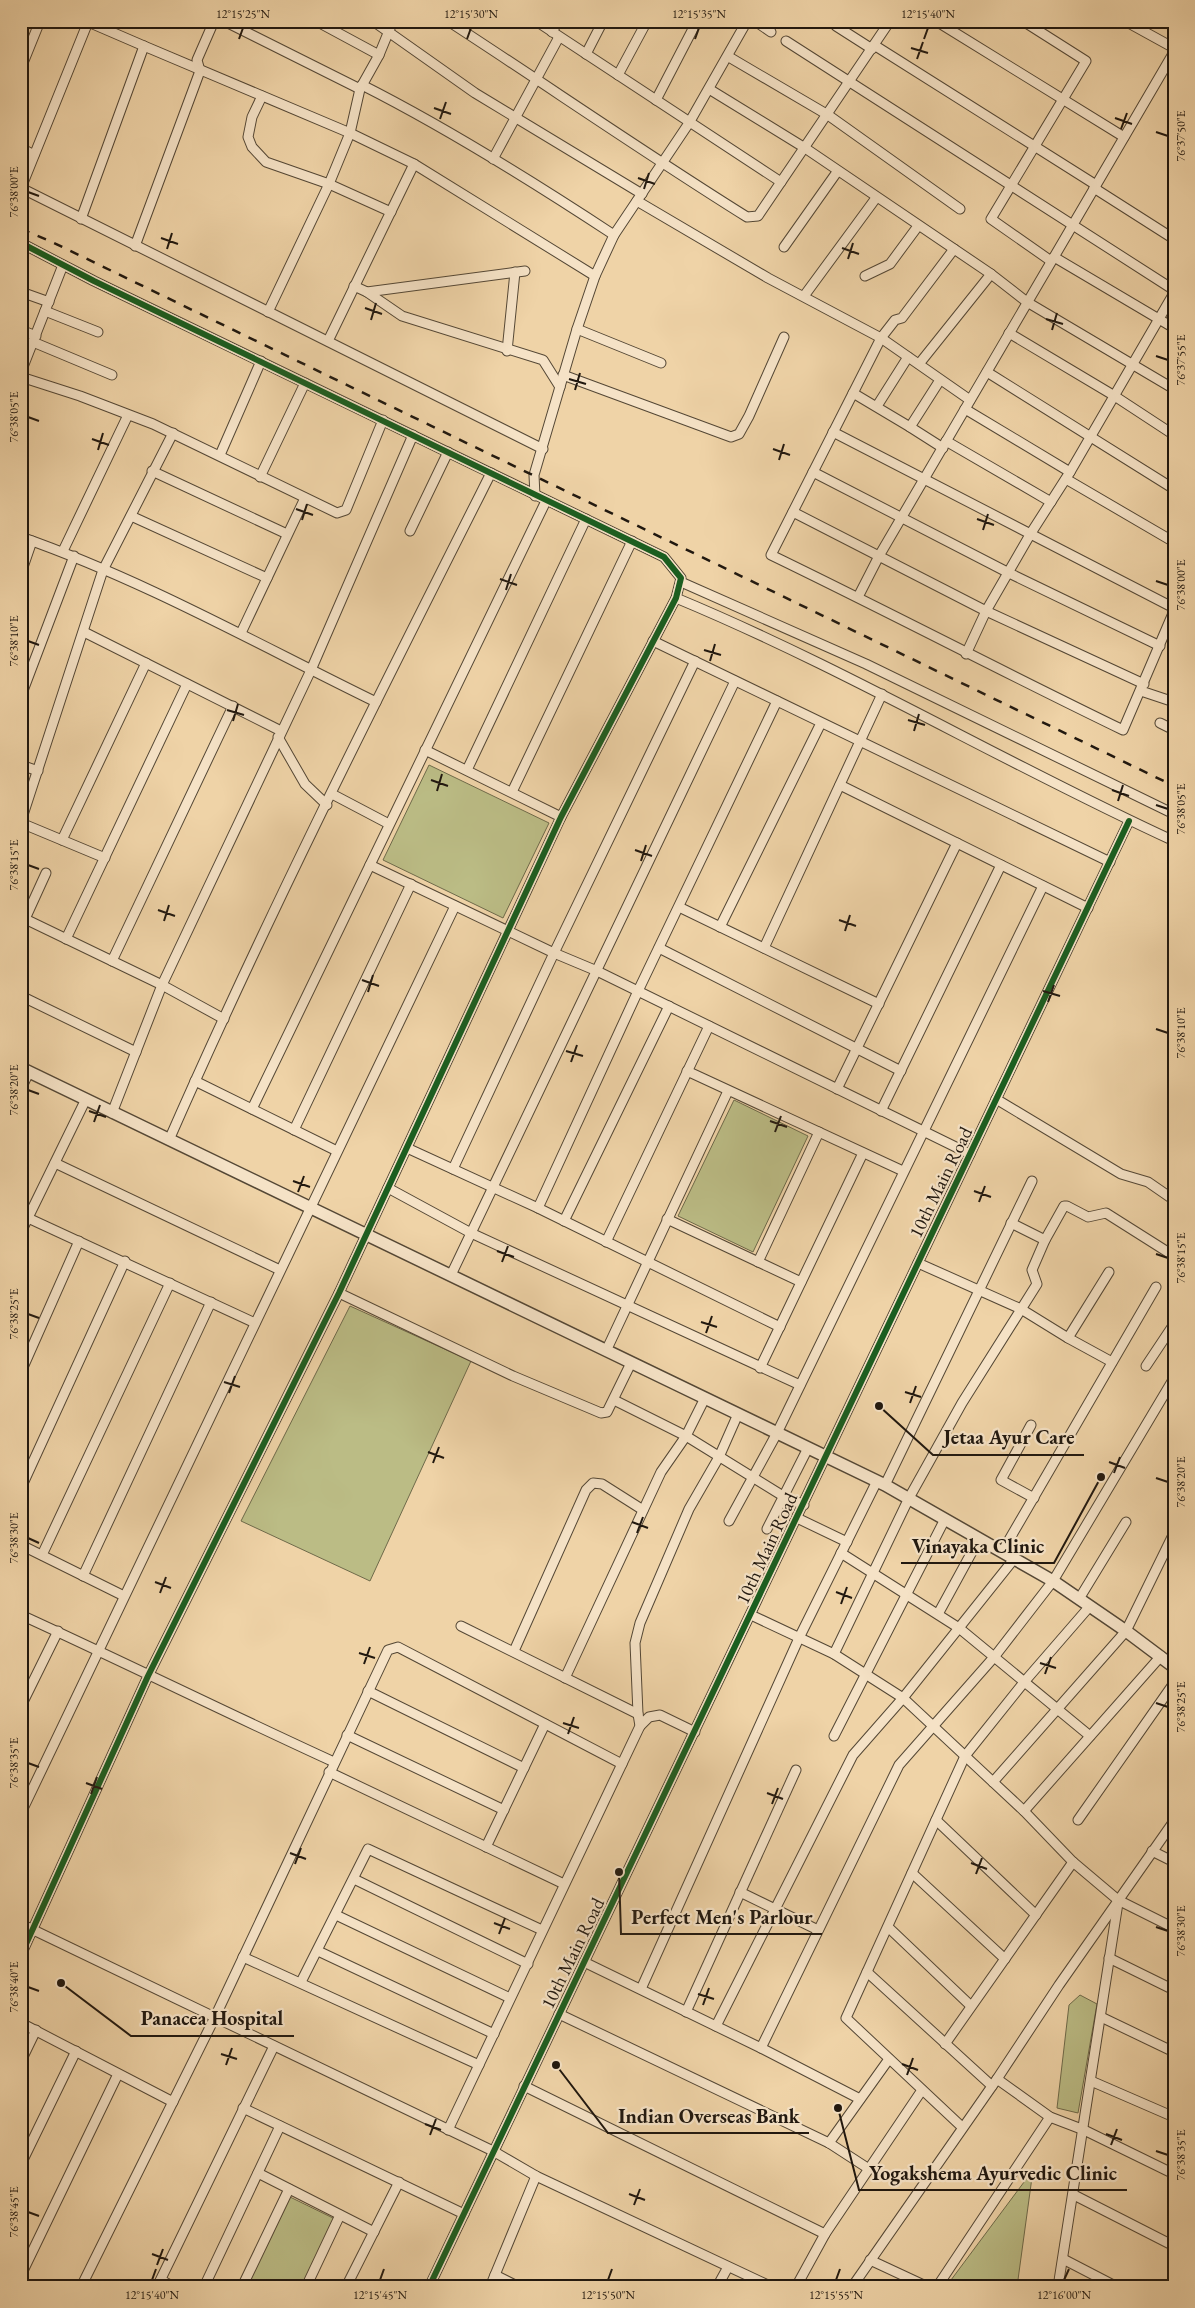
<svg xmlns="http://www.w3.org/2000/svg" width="1195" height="2308" viewBox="0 0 1195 2308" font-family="'EB Garamond',serif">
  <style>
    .park { fill: #bbbc85; stroke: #6e6a4a }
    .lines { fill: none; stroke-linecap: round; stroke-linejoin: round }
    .minor-casing { stroke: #544735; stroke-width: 11 }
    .tertiary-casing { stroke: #544735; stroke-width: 14 }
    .minor { stroke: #f5e2c6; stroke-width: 9 }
    .tertiary { stroke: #f5e2c6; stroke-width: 11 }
    .rail { stroke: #21180f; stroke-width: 2.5; stroke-dasharray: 9 9; stroke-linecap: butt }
    .cycleway-casing { stroke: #f5e2c6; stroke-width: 9 }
    .cycleway { stroke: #1b5e20; stroke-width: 6 }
    .ticks { fill: none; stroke: #21180f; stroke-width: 2 }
    .labels { text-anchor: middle; stroke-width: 4.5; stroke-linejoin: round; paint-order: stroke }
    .street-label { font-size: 19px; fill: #21180f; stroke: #f5e2c6 }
    .leader { fill: none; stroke: #21180f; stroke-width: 2 }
    .callout-dot { fill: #21180f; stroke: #f5e2c6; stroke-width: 2 }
    .callout-label { font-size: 20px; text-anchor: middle; font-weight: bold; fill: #21180f; stroke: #f5e2c6; stroke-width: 4.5; stroke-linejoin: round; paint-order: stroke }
    .neatline { fill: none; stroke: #21180f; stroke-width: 2 }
    .ticks-label { font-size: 12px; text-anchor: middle; fill: #21180f }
  </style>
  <rect width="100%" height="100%" fill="#efd3a7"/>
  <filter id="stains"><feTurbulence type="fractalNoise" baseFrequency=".004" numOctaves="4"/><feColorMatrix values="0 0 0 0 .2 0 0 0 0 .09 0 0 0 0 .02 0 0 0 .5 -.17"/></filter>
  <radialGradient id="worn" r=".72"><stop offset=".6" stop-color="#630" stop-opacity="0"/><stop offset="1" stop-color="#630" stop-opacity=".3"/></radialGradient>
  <g class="park">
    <path d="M429,765l120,58 -46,95 -120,-58z"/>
    <path d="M734,1100l74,36 -55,116 -75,-36z"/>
    <path d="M350,1306l121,55 -101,220 -129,-60z"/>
    <path d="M1080,1995l17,9 -19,109 -21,-5 12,-103z"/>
    <path d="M1033,2170l-16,117h-63l-6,-3z"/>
    <path d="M290,2197l45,22 -34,68h-55z"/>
  </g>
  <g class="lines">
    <g class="minor-casing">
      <g id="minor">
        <path d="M86,21l58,25"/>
        <path d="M224,21l136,68"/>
        <path d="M316,21l63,34"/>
        <path d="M373,21l102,72 167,101"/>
        <path d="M448,21c100,65 198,133 299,196l11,-1 132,-195"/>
        <path d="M536,21l245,161"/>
        <path d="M755,21l16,11"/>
        <path d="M839,21l-3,5 36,23"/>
        <path d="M936,21l188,116"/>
        <path d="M1023,21l63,40 -95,158 60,42"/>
        <path d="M1125,21l49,27"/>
        <path d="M552,32l6,-11"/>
        <path d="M786,41l388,249"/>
        <path d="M874,45l222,140"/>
        <path d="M586,54l17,-33"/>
        <path d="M729,57l99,58 132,94"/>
        <path d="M21,68l19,-47"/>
        <path d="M618,75l29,-54"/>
        <path d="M362,85c87,44 170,96 252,150"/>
        <path d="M709,89l96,59 186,126 36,28 147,87"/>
        <path d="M262,96l-10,21 -4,20 4,10 14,15 63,22 62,28"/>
        <path d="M656,100l41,-79"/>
        <path d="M21,148l13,7"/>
        <path d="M493,159l66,-122"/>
        <path d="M21,188l522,261"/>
        <path d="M21,188l67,-166"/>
        <path d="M1094,188l80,51"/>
        <path d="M637,201l131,77 113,60 89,62"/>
        <path d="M81,219l63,-173 206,87 64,31 181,112"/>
        <path d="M21,243l73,38 570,276 17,21 -5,20 -115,219 -222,476 -191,383 -127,279"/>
        <path d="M135,246l65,-175 -3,-11 17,-39"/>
        <path d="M784,247l53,-75"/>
        <path d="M954,249l-52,69 -7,2 -14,18 -110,217c118,57 234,118 352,175l51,-119"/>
        <path d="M1054,257l120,71"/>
        <path d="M865,276l25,-12 28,-38"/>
        <path d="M354,286l13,6 158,-21"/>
        <path d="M21,292l28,10"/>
        <path d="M367,292l35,24 141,44 17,27"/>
        <path d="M804,296l72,-98"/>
        <path d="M45,311l53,21"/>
        <path d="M268,312l61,-128 21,-51 10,-44 19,-34 14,-34"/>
        <path d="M577,329l84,34"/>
        <path d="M21,330l15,6"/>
        <path d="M1009,333l104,62 61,40"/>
        <path d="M328,341l86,-177"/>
        <path d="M33,342l79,33"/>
        <path d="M507,351l8,-79"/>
        <path d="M919,364l72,-90"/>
        <path d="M21,372l42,-107"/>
        <path d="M987,372l187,117"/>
        <path d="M563,375l168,62 8,-3 10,-18 35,-79"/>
        <path d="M21,377l59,19 73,28 184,89 9,-3 37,-90"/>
        <path d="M940,380l-30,47 33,21"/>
        <path d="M853,393l57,34"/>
        <path d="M877,406l31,-49"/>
        <path d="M965,409l105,63"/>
        <path d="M833,432l341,176"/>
        <path d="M946,441l105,61"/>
        <path d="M220,455l41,-94"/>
        <path d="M152,471l135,63"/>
        <path d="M813,472l196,101 151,73"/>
        <path d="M260,477l45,-94"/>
        <path d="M1066,479l108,63"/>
        <path d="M535,496l-1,-21 43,-146 18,-53 19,-41 75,-112 58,-102"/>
        <path d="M793,512l193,99 158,73"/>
        <path d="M131,516l136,62"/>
        <path d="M410,531l38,-79"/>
        <path d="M21,537c123,43 238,108 355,165"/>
        <path d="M63,551l65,-136"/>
        <path d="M21,573l11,-32"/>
        <path d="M681,582l185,82 308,150"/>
        <path d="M858,597l21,-41 295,-504"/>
        <path d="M676,598c171,71 330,166 498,243"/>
        <path d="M84,632l197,99"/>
        <path d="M241,633l64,-135"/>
        <path d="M653,641l457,221"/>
        <path d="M966,654l20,-43 45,-78 39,-61 104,-179"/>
        <path d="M1141,691l33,11"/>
        <path d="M21,696l53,-140"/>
        <path d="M1160,723l14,7"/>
        <path d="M278,737l27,47 22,21"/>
        <path d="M425,750l136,67"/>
        <path d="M21,765l17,6"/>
        <path d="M467,770l119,-251"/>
        <path d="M840,785l248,123"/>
        <path d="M512,792l120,-251"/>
        <path d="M332,794l57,30"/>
        <path d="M21,821l82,-251 70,-137"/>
        <path d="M21,823l84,35"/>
        <path d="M62,840l84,-177"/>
        <path d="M370,865l184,88 43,18 373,183"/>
        <path d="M679,907l200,97"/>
        <path d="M21,917l141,68 62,34"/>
        <path d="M25,919l21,-46"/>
        <path d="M720,927l101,-204"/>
        <path d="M66,939l121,-255"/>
        <path d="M659,948l242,123"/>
        <path d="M764,948l118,-254"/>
        <path d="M112,961l121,-255"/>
        <path d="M21,996l115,56"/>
        <path d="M687,1071l216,100"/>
        <path d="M195,1081l142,70"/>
        <path d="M21,1089l8,-17"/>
        <path d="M837,1089l120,-246"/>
        <path d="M996,1099l125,75 27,8 26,18"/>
        <path d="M252,1109l294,-608"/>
        <path d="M881,1111l120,-246"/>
        <path d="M112,1113l50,-128 149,-315 102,-235"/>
        <path d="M294,1130l117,-246"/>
        <path d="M169,1140c99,-226 211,-447 322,-667"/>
        <path d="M407,1148l131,60 242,119"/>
        <path d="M55,1163l225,107"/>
        <path d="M453,1169l101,-216 141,-292"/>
        <path d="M388,1188l83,45 329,152"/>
        <path d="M538,1208l100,-217 139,-290"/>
        <path d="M28,1218l227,105"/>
        <path d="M667,1219l134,63"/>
        <path d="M564,1221l105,-215"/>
        <path d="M1011,1223l34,17"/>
        <path d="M21,1232l65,-133"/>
        <path d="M606,1242l103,-216"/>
        <path d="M1173,1246h1"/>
        <path d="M758,1262l61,-130"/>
        <path d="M918,1263l103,46 47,29 41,-66"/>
        <path d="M451,1275l284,-594"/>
        <path d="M339,1293l174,83 88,37 6,-1 24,-49"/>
        <path d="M1068,1338l44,24"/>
        <path d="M606,1351l122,-260"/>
        <path d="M1146,1366l28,-42"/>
        <path d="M760,1368l103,-215"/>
        <path d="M21,1372l58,-131"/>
        <path d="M614,1400l72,36 97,60 21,9"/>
        <path d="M1031,1425l-30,55 33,18"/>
        <path d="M885,1485l147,-304"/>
        <path d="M21,1488l104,-227"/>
        <path d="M797,1518l50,24"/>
        <path d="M729,1521l48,-88 266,-547"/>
        <path d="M767,1529l41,-81"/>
        <path d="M21,1545l103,51"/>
        <path d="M1002,1552l154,-265"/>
        <path d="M841,1553l118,75 131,108"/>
        <path d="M42,1555l128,-272"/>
        <path d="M83,1576l128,-274"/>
        <path d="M1079,1599l47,-77"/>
        <path d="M938,1614l41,-75"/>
        <path d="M21,1615c105,48 208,99 313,147"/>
        <path d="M751,1615l83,39 69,44 121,113 49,51 45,38 56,28"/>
        <path d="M461,1626l177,88"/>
        <path d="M514,1651l72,-161 7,-7 9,1 41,26"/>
        <path d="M834,1654l75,-156 53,-95 75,-119 -5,-14 13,-30 19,-34h3l21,11 18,-4 68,43"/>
        <path d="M565,1678l96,-206 25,-36 19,-38"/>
        <path d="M368,1691l156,77"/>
        <path d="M21,1706l37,-75"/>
        <path d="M640,1726l9,-9 11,-2 35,17"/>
        <path d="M347,1735l157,75"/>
        <path d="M834,1736l111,-217"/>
        <path d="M329,1772l235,112"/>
        <path d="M993,1782l133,-151 48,-98"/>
        <path d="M1024,1811l137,-155"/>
        <path d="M21,1813l434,-907"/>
        <path d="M936,1820l100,95"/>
        <path d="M1078,1820l96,-137"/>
        <path d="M486,1847l59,-123"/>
        <path d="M1152,1851l22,11"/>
        <path d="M912,1873l93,86"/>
        <path d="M354,1879l174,85"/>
        <path d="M740,1892l78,38"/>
        <path d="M336,1915l174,83"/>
        <path d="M21,1924l472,227 43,25 236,111"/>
        <path d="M888,1927l83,79"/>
        <path d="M318,1951l176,83"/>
        <path d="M243,1957l236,108"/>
        <path d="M1109,1958l65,32"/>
        <path d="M584,1962l177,86 99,51"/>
        <path d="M867,1972l125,114"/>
        <path d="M301,1982l67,-133 174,81"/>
        <path d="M641,1989l158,-351 78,-157"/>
        <path d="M686,2012l110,-242"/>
        <path d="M559,2014l270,129 40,26"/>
        <path d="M1101,2017l73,35"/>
        <path d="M21,2023l152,79"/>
        <path d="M716,2026l137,-271 50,-57 111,-139"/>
        <path d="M945,2044l128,-182"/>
        <path d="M761,2048l138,-283 96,-109 58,-75 121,-203"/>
        <path d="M21,2061l15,-31"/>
        <path d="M997,2079l53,38 34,13 90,44"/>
        <path d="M1091,2081l83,36"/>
        <path d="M524,2086l301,148"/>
        <path d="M243,2108l221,106"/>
        <path d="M962,2127l-116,-109 119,-262 60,-75 65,-75"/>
        <path d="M448,2130l192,-404 -2,-12 -3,-71 5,-20 49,-114 30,-52 19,-43"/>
        <path d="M829,2143l60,-84"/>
        <path d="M21,2164l55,-113"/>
        <path d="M258,2173l116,59"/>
        <path d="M1074,2195l100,51"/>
        <path d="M1063,2259l54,28"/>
        <path d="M870,2260l58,27"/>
        <path d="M21,2275l97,-201"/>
        <path d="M495,2275l24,12"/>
        <path d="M161,2280l13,7"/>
        <path d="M81,2287l134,-270 173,-367 10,-3 224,117"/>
        <path d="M157,2287l117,-241"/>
        <path d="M204,2287l76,-161"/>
        <path d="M242,2287l47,-98"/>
        <path d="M306,2287l34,-72"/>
        <path d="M346,2287l53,-105"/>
        <path d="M429,2287l700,-1466"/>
        <path d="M490,2287l46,-111"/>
        <path d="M717,2287l11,-20"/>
        <path d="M796,2287l29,-53 97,-144"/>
        <path d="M852,2287l145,-208 62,-94 115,-164"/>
        <path d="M937,2287l113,-170"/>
        <path d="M1058,2287l60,-384"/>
      </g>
    </g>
    <g class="tertiary-casing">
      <path id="tertiary" d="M21,1068l864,417 168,96 73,50 48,36"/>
    </g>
    <use href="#minor" class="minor"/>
    <use href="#tertiary" class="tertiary"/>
    <path class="rail" d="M21,229l29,12 1124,545"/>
    <g class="cycleway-casing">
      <g id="cycleway">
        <path d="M21,243l73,38 570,276 17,21 -5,20 -115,219 -222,476 -191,383 -127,279"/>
        <path d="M429,2287l700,-1466"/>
      </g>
    </g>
    <use href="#cycleway" class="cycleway"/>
  </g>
  <path class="ticks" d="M239,39l4,-11M467,39l4,-11M695,39l4,-11M924,39l4,-11M911,48l17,5M917,59l6,-17M434,108l17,6M1115,118l17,6M440,119l6,-17M1121,129l6,-16M1156,132l12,4M638,178l17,6M644,189l5,-16M28,192l11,4M161,238l17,6M842,248l17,6M167,249l5,-16M848,259l5,-16M365,308l17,6M1046,319l17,5M371,320l5,-17M1052,330l5,-17M1156,356l12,4M569,379l17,5M575,390l5,-17M28,417l11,4M92,439l17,6M773,449l17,6M98,450l5,-17M779,460l5,-16M296,509l17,6M977,519l17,6M302,520l5,-16M983,530l5,-16M500,579l17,6M1156,581l12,4M506,590l5,-16M28,641l11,4M704,650l17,5M710,661l5,-17M227,710l17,5M908,720l17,5M233,721l5,-17M914,731l5,-17M431,780l17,6M1112,790l17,6M437,791l5,-17M1118,801l5,-16M1156,805l12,4M635,850l17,6M641,861l5,-16M28,865l11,4M158,910l17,6M839,920l17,6M164,921l5,-16M845,931l5,-16M362,980l17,6M1043,991l17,5M368,992l5,-17M1048,1002l6,-17M1156,1029l12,4M566,1051l17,5M571,1062l6,-17M28,1090l11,4M89,1111l17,6M770,1121l17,6M94,1122l6,-17M775,1132l6,-16M293,1181l17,6M974,1191l17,6M298,1192l6,-16M979,1202l6,-16M497,1251l17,6M1156,1254l12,4M502,1262l6,-16M28,1314l11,4M701,1322l16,5M706,1333l6,-17M224,1382l16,5M905,1392l16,5M229,1393l6,-17M910,1403l6,-17M428,1452l16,6M1109,1462l16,6M433,1463l6,-16M1114,1473l6,-16M1156,1478l12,4M632,1522l16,6M637,1533l6,-16M28,1538l11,5M155,1582l16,6M836,1592l16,6M160,1593l6,-16M841,1604l6,-17M359,1653l16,5M1040,1663l16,5M364,1664l6,-17M1045,1674l6,-17M1156,1703l12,4M563,1723l16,5M568,1734l6,-17M28,1763l11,4M86,1783l16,6M767,1793l16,6M91,1794l6,-17M772,1804l6,-16M290,1853l16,6M971,1863l16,6M295,1864l6,-16M976,1874l6,-16M494,1923l16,6M1156,1927l12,4M499,1934l6,-16M28,1987l11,4M698,1994l16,5M703,2005l6,-17M221,2054l16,5M902,2064l16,6M226,2065l6,-17M907,2075l6,-17M425,2124l16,6M1106,2134l16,6M430,2135l6,-16M1111,2145l6,-16M1156,2151l12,4M629,2194l16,6M634,2205l6,-16M28,2212l11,4M152,2254l16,6M157,2265l6,-16M152,2280l4,-11M380,2280l4,-11M608,2280l4,-11M836,2280l4,-11M1064,2280l5,-11"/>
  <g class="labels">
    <g class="street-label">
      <text transform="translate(940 1182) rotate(-64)" y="7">10th Main Road</text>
      <text transform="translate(766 1548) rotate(-65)" y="7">10th Main Road</text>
      <text transform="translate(572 1953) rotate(-64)" y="7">10th Main Road</text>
    </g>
  </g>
  <path class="leader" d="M879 1406L933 1455H1084M1101 1477L1054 1563H901M619 1872L621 1934H822M61 1983L131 2036H294M556 2065L608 2133H809M838 2108L859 2190H1127"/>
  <g class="callout-dot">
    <circle cx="879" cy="1406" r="5"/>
    <circle cx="1101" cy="1477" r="5"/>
    <circle cx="619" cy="1872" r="5"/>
    <circle cx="61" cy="1983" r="5"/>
    <circle cx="556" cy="2065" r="5"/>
    <circle cx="838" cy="2108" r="5"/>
  </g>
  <g class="callout-label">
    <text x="1009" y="1444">Jetaa Ayur Care</text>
    <text x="978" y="1553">Vinayaka Clinic</text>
    <text x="722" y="1924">Perfect Men's Parlour</text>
    <text x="212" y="2025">Panacea Hospital</text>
    <text x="709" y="2123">Indian Overseas Bank</text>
    <text x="993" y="2180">Yogakshema Ayurvedic Clinic</text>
  </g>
  <rect width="1195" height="2308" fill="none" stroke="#efd3a7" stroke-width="55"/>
  <rect x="28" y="28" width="1140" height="2252" class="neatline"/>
  <g class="ticks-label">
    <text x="243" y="18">12°15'25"N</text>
    <text x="471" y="18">12°15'30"N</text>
    <text x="699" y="18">12°15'35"N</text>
    <text x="928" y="18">12°15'40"N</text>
    <text transform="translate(1181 136) rotate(-90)" y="4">76°37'50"E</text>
    <text transform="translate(14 192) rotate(-90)" y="4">76°38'00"E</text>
    <text transform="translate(1181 360) rotate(-90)" y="4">76°37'55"E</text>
    <text transform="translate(14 417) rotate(-90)" y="4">76°38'05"E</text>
    <text transform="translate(1181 585) rotate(-90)" y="4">76°38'00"E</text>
    <text transform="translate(14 641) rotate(-90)" y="4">76°38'10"E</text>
    <text transform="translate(1181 809) rotate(-90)" y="4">76°38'05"E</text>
    <text transform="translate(14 865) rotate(-90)" y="4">76°38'15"E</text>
    <text transform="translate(1181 1033) rotate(-90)" y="4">76°38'10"E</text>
    <text transform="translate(14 1090) rotate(-90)" y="4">76°38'20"E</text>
    <text transform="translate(1181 1258) rotate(-90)" y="4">76°38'15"E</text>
    <text transform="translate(14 1314) rotate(-90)" y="4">76°38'25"E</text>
    <text transform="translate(1181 1482) rotate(-90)" y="4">76°38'20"E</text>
    <text transform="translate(14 1538) rotate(-90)" y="4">76°38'30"E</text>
    <text transform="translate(1181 1707) rotate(-90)" y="4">76°38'25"E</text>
    <text transform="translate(14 1763) rotate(-90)" y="4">76°38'35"E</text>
    <text transform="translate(1181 1931) rotate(-90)" y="4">76°38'30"E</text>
    <text transform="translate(14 1987) rotate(-90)" y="4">76°38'40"E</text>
    <text transform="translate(1181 2155) rotate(-90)" y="4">76°38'35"E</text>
    <text transform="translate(14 2212) rotate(-90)" y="4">76°38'45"E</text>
    <text x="152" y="2299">12°15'40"N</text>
    <text x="380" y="2299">12°15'45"N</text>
    <text x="608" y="2299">12°15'50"N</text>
    <text x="836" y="2299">12°15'55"N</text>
    <text x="1064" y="2299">12°16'00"N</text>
  </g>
  <rect width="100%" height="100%" filter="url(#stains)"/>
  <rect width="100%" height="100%" fill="url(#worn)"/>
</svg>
